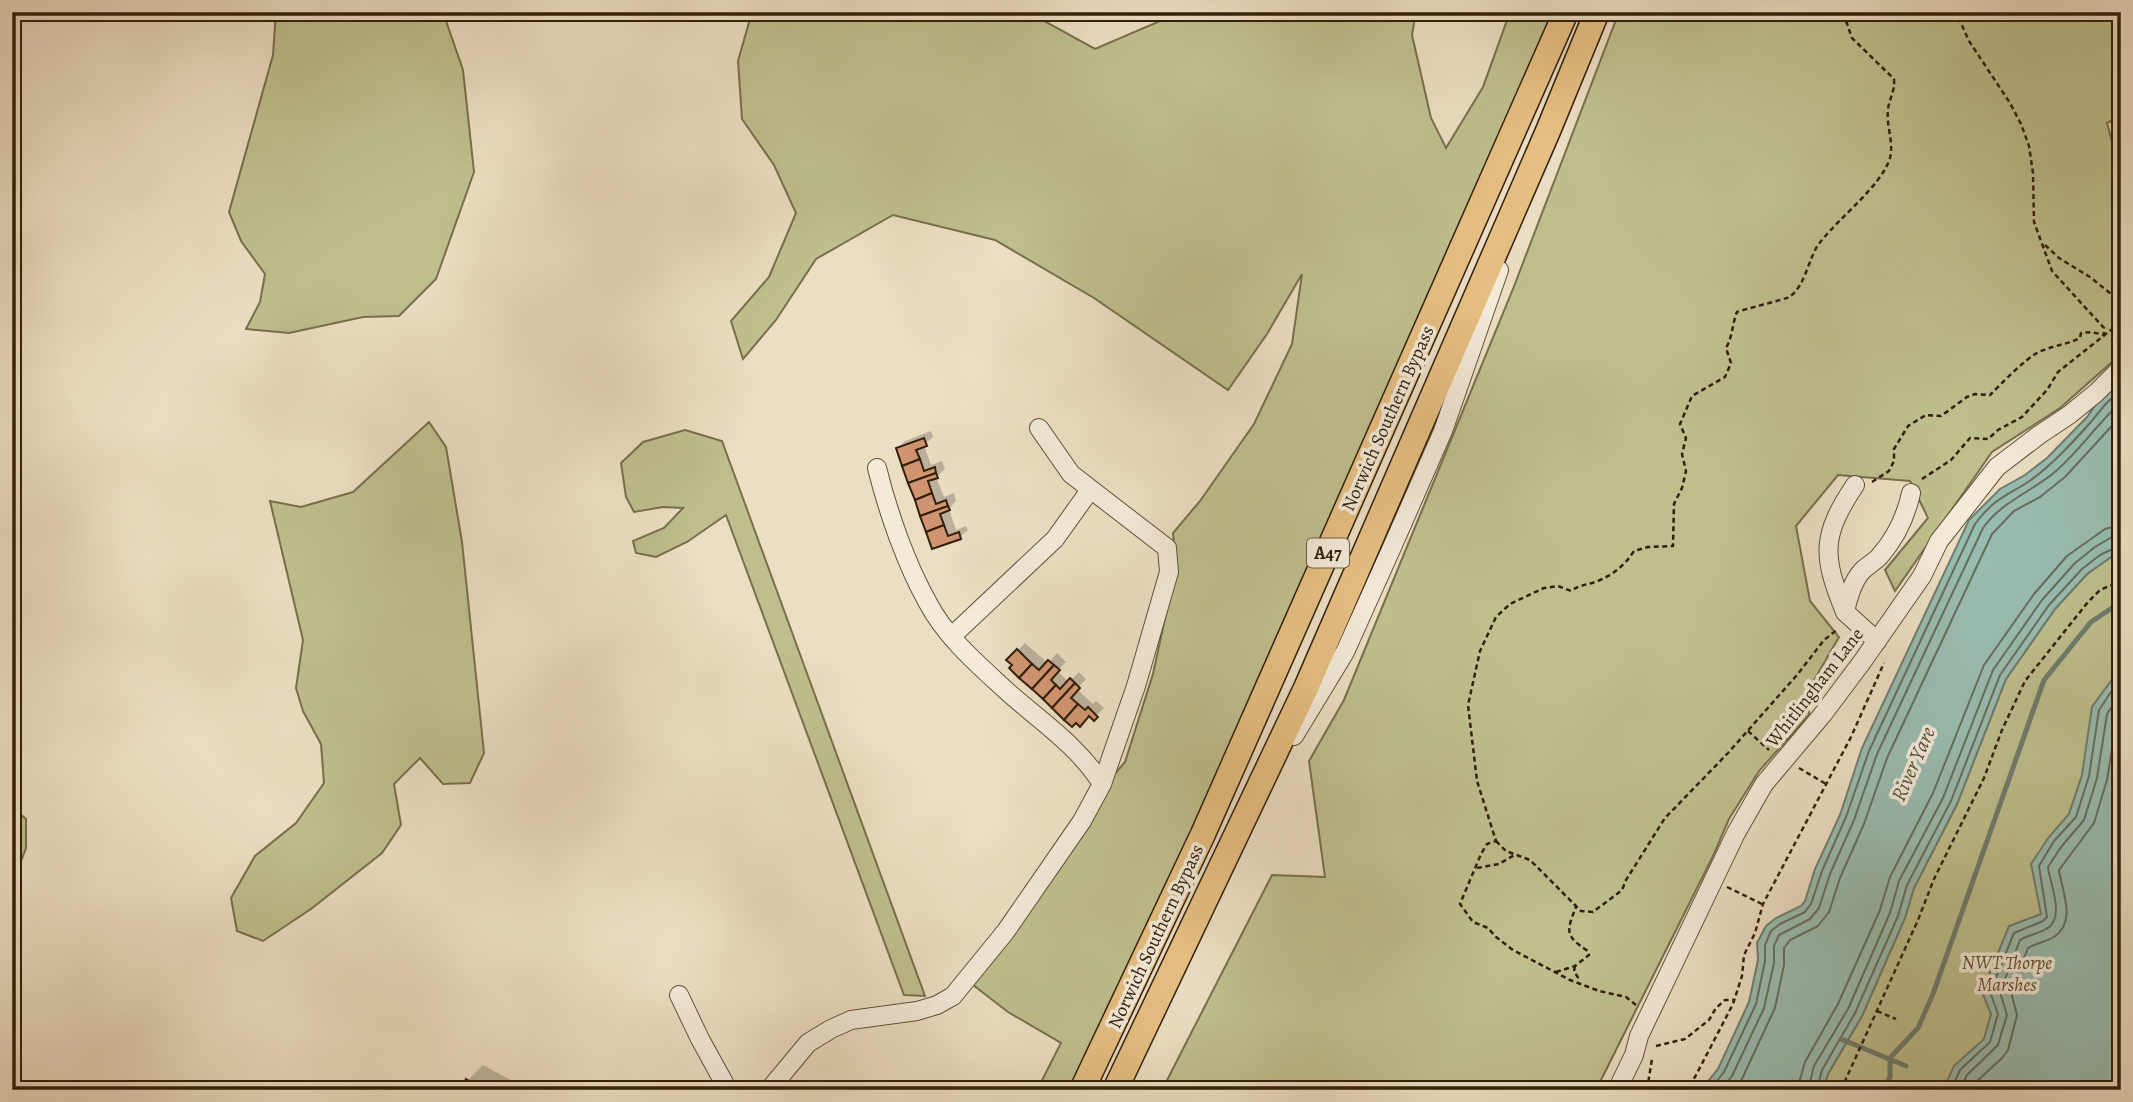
<svg xmlns="http://www.w3.org/2000/svg" width="2133" height="1102" viewBox="0 0 2133 1102" font-family="Alegreya,serif">
  <style>
    .green { fill: #bfbf8e; stroke: #786f4c; stroke-width: 2 }
    .water { fill: #99bcb0; stroke: #6f7d6e; stroke-width: 2 }
    .shadow { fill: #0003 }
    .lines { fill: none; stroke-linecap: round; stroke-linejoin: round }
    .shore { stroke: #656e5e; stroke-width: 2 }
    .stream { stroke: #6f7d6e; stroke-width: 5 }
    .building { fill: #d09570; stroke: #311f0b; stroke-width: 2 }
    .minor-casing { stroke: #604f39; stroke-width: 20 }
    .highway-casing { stroke: #311f0b; stroke-width: 27 }
    .path { stroke: #311f0b; stroke-width: 2.5; stroke-dasharray: 5 3.5; stroke-linecap: butt }
    .minor { stroke: #f3ead8; stroke-width: 18 }
    .highway { stroke: #e6bf82; stroke-width: 24 }
    .labels { text-anchor: middle; stroke-width: 7; stroke-linejoin: round; paint-order: stroke }
    .shield { fill: #f3ead8; stroke: #6b5c48; stroke-width: 2 }
    .shield-label { font-size: 18px; font-weight: bold; fill: #311f0b }
    .street-label { font-size: 19px; fill: #311f0b; stroke: #f3ead8 }
    .park-label { font-size: 19px; font-style: italic; fill: #5c4f32; stroke: #f3ead8 }
    .water-label { font-size: 21px; font-style: italic; fill: #504e3d; stroke: #f3ead8 }
  </style>
  <rect width="100%" height="100%" fill="#ecdec3"/>
  <filter id="stains"><feTurbulence type="fractalNoise" baseFrequency=".00286" numOctaves="4"/><feColorMatrix values="0 0 0 0 .2 0 0 0 0 .09 0 0 0 0 .02 0 0 0 .5 -.17"/></filter>
  <radialGradient id="worn" r=".72"><stop offset=".6" stop-color="#630" stop-opacity="0"/><stop offset="1" stop-color="#630" stop-opacity=".3"/></radialGradient>
  <g class="green">
    <path d="M276,12h161l8,6 18,52 11,102 -38,107 -37,37 -36,1 -74,16 -43,-4 14,-27 5,-28 -24,-33 -12,-29 44,-157z"/>
    <path d="M752,12h276l67,37 86,-37h235l-4,23 19,83 15,30 37,-61 27,-75h46l-359,819 -125,259h-35l24,-47 -53,-31 -40,-31 127,-184 30,-35 28,-88 23,-106 -3,-35 27,-32 54,-77 38,-80 10,-70 -35,60 -39,56 -134,-92 -99,-58 -102,-25 -77,44 -40,61 -33,39 -12,-38 38,-44 27,-64 -22,-48 -32,-46 -4,-58z"/>
    <path d="M1619,12h502v104l-14,7 14,52v179l-61,54 -68,44 -97,139 -10,-21 43,-52 -18,-37 -72,-6 -42,51 14,75 29,36 -30,52v26l-50,56 -30,48 -16,37 -117,234h-434l110,-215 53,2 -16,-116 35,-61 169,-411z"/>
    <path d="M429,422l17,25 16,95 22,211 -14,30 -27,1 -23,-26 -26,26 7,41 -19,28 -71,56 -48,32 -26,-10 -6,-33 24,-42 41,-33 28,-40 -3,-39 -18,-33 -7,-23 7,-48 -33,-139 31,6 52,-15z"/>
    <path d="M685,430l37,11 203,555 -21,-1 -178,-480 -39,27 -31,15 -20,-4 -3,-12 31,-13 19,-20 -20,-1 -29,5 -8,-15 -5,-34 22,-21z"/>
    <path d="M2121,550v540h-298l5,-16 34,-58 43,-98 9,-30 43,-84 49,-125 49,-70 32,-35z"/>
    <path d="M12,807l14,12v29l-14,37z"/>
  </g>
  <g class="water">
    <path d="M2121,384v166l-34,24 -32,35 -49,70 -49,125 -43,84 -9,30 -43,98 -34,58 -5,16h-122l17,-21 31,-67 9,-42 -1,-17 9,-17 10,-8 25,-12 4,-5 10,-32 25,-54 22,-67 107,-228 31,-31 25,-14 22,-17 40,-41 9,-13 15,-15z"/>
    <path d="M2121,667v423h-178l11,-24 30,-27 7,-25 -9,-22 27,-66 32,-12 -10,-50 18,-27 20,-23 13,-39 10,-68z"/>
  </g>
  <g class="shadow">
    <path d="M931,431l2,6 -9,8 7,20 11,-4 3,8 -9,8 8,20 10,-4 2,8 -7,8 7,21 10,-4 2,4 -8,7 -27,10 -35,-99 7,-7z"/>
    <path d="M1025,643l23,20 9,-10 9,9 -9,9 12,11 10,-10 7,7 -9,10 16,15 3,-3 8,7 -10,10 -80,-53 -5,-5z"/>
    <path d="M483,1065l46,25h-67l5,-9z"/>
  </g>
  <g class="lines">
    <g class="shore">
      <path d="M1710,1090l14,-18 32,-68 9,-43v-16l6,-14 9,-7 25,-12 6,-8 11,-33 24,-54 23,-66 106,-227c19,-26 32,-28 56,-44 22,-16 41,-37 59,-57 10,-11 17,-24 31,-31"/>
      <path d="M1721,1090l11,-14 32,-68 10,-45v-17l5,-11 31,-16 9,-11 11,-34 24,-54 23,-66 106,-226c19,-27 49,-36 73,-57 24,-21 42,-48 65,-69"/>
      <path d="M1735,1090l6,-9 34,-73 9,-43v-17l6,-8 28,-14 11,-14 11,-34 24,-54 23,-66 105,-224 22,-23 26,-14 25,-20 56,-61"/>
      <path d="M1797,1090l8,-28 33,-58 42,-94 10,-33 43,-84 51,-128 50,-71 33,-38 38,-27 16,-4"/>
      <path d="M1808,1090l6,-24 34,-57 42,-96 9,-32 44,-83 50,-128 49,-70 33,-37 20,-16 17,-10 9,-1"/>
      <path d="M1817,1090l5,-20 33,-57 43,-97 9,-31 44,-84 49,-126 49,-70 33,-36 18,-14 21,-10"/>
      <path d="M1951,1090l9,-20 30,-28 8,-28 -8,-22 24,-59 29,-12 4,-4 -8,-51 15,-25 22,-24 13,-41 10,-66 22,-33"/>
      <path d="M1960,1090l7,-15 31,-30 9,-30 -7,-23 20,-52c8,-5 18,-6 26,-11 20,-10 4,-45 2,-62l13,-20 23,-27 13,-42 10,-64 14,-21"/>
      <path d="M1972,1090l4,-8 26,-24 6,-8 9,-35 -6,-23 17,-44c8,-5 18,-6 26,-11 23,-15 8,-46 5,-67l35,-47 13,-43 10,-62 4,-6"/>
    </g>
    <g class="stream">
      <path d="M1841,1039l65,27"/>
      <path d="M1884,1090l6,-13v-19l28,-30 15,-34 111,-314 47,-58 30,-20"/>
    </g>
  </g>
  <g class="building">
    <path d="M924,438l3,8 -11,4 4,9 -18,7 -6,-18z"/>
    <path d="M920,459l4,12 11,-4 1,6 -28,10 -6,-17z"/>
    <path d="M936,473l2,5 -10,3 4,12 -17,7 -7,-17z"/>
    <path d="M932,493l4,11 10,-4 2,6 -28,10 -5,-16z"/>
    <path d="M948,506l2,4 -10,4 4,11 -18,7 -6,-16z"/>
    <path d="M944,525l4,11 11,-4 2,7 -29,10 -6,-17z"/>
    <path d="M1017,649l15,15 -13,14 -10,-10 3,-3 -6,-5z"/>
    <path d="M1048,660l6,5 -22,24 -13,-11 13,-14 7,6z"/>
    <path d="M1054,665l6,5 -9,10 5,5 -13,14 -11,-10z"/>
    <path d="M1070,678l5,5 -23,25 -9,-9 13,-14 4,4z"/>
    <path d="M1075,683l5,5 -9,10 7,6 -14,16 -12,-12z"/>
    <path d="M1078,704l7,6 3,-3 10,10 -4,4 -5,-5 -9,11 -4,-4 -4,4 -8,-7z"/>
    <path d="M466,1079l18,11h-24z"/>
  </g>
  <g class="lines">
    <g class="minor-casing">
      <g id="minor">
        <path d="M1039,428l32,46 96,74 2,24 -33,114 -34,98"/>
        <path d="M1845,612c-23,-56 -24,-76 10,-127"/>
        <path d="M952,636l103,-97 35,-49"/>
        <path d="M1877,641l-32,-29c3,-14 7,-30 17,-41 5,-5 12,-9 17,-14 16,-18 27,-41 32,-64"/>
        <path d="M1294,736l51,-84 48,-107 50,-114 56,-161"/>
        <path d="M679,995l21,44 28,51"/>
        <path d="M769,1090l39,-47 23,-14 20,-9 66,-9 20,-6 16,-9 53,-65 76,-110 20,-37c-23,-37 -60,-62 -92,-90 -28,-26 -64,-56 -82,-91 -22,-39 -40,-91 -51,-135"/>
        <path d="M1617,1090l17,-35 5,-19 97,-203 28,-49 59,-70 39,-52 60,-86 17,-35 58,-74 42,-32 30,-20 27,-22 25,-25"/>
      </g>
    </g>
    <g class="highway-casing">
      <g id="highway">
        <path d="M1082,1090l121,-256 363,-822"/>
        <path d="M1115,1090l191,-402 242,-557 49,-119"/>
      </g>
    </g>
    <g class="path">
      <path d="M2045,245l14,13 31,19 31,25"/>
      <path d="M1922,479l29,-19 19,-22 18,1 10,-9 24,-13 25,-27 11,-18 63,-50"/>
      <path d="M1872,482l17,-11 5,-10v-12l14,-23 18,-11 15,1 26,-19 8,-3 15,1c12,-12 33,-34 47,-42 13,-7 29,-8 43,-15l1,-5 11,-1 12,3v-7l-52,-57 -18,-49 -1,-49 -4,-27 -8,-22 -11,-21 -41,-62 -13,-29"/>
      <path d="M1748,731l21,19"/>
      <path d="M1799,768l27,16"/>
      <path d="M1496,841l10,10 24,9 51,51 12,1 16,-12 13,-10 4,-10 39,-62 63,-65 69,-78 27,-35 14,-11"/>
      <path d="M1477,868l22,-4 17,-10"/>
      <path d="M1727,887l35,17"/>
      <path d="M1575,966l-1,5 6,10"/>
      <path d="M1556,972l19,-6 14,-11 -1,-4c-23,-15 -22,-19 -12,-44"/>
      <path d="M1636,1005l-10,-8 -27,-6 -29,-11 -57,-30 -17,-13 -8,-9 -15,-6 -13,-18 21,-50 6,-10 9,-3 -19,-60 -9,-76 12,-54 16,-34 14,-13 34,-16 14,-2 13,5c10,-7 17,-6 27,-10 16,-7 27,-16 36,-30l14,-4 25,-1 1,-42 8,-16 4,-17 -4,-17 4,-16 -6,-14 12,-28 33,-19 6,-14 -5,-15c7,-12 6,-24 11,-36 8,-3 49,-13 52,-15 16,-10 19,-37 29,-52 19,-26 63,-58 72,-87 4,-16 -4,-32 -2,-48 1,-12 7,-17 6,-31l-42,-41 -9,-26"/>
      <path d="M1877,1011l19,8"/>
      <path d="M1656,1046l29,-7 24,-19 7,-12 9,-8h10"/>
      <path d="M1647,1090l5,-31"/>
      <path d="M1681,1090l14,-13 38,-73 9,-28 2,-21 11,-22 8,-29 88,-167 33,-74"/>
      <path d="M1841,1090l77,-170 16,-41 50,-101 18,-48 23,-49 63,-79 12,-12 21,-9"/>
    </g>
    <use href="#minor" class="minor"/>
    <use href="#highway" class="highway"/>
  </g>
  <g class="labels">
    <rect class="shield" x="1307" y="538.5" width="42" height="29" rx="5"/>
    <g class="shield-label">
      <text x="1328" y="559">A47</text>
    </g>
    <g class="street-label">
      <text transform="translate(1387 418) rotate(-66)" y="7">Norwich Southern Bypass</text>
      <text transform="translate(1814 687) rotate(-52)" y="7">Whitlingham Lane</text>
      <text transform="translate(1155 936) rotate(-65)" y="7">Norwich Southern Bypass</text>
    </g>
    <g class="park-label">
      <text x="2007" y="969">NWT Thorpe<tspan x="2007" dy="22">Marshes</tspan></text>
    </g>
    <g class="water-label">
      <text transform="translate(1913 764) rotate(-66)" y="7">River Yare</text>
    </g>
  </g>
  <rect width="2133" height="1102" fill="none" stroke="#ecdec3" stroke-width="42"/>
  <rect x="14" y="14" width="2105" height="1074" fill="none" stroke="#311f0b" stroke-width="3.5"/>
  <rect x="21" y="21" width="2091" height="1060" fill="none" stroke="#311f0b" stroke-width="2"/>
  <rect width="100%" height="100%" filter="url(#stains)"/>
  <rect width="100%" height="100%" fill="url(#worn)"/>
</svg>
